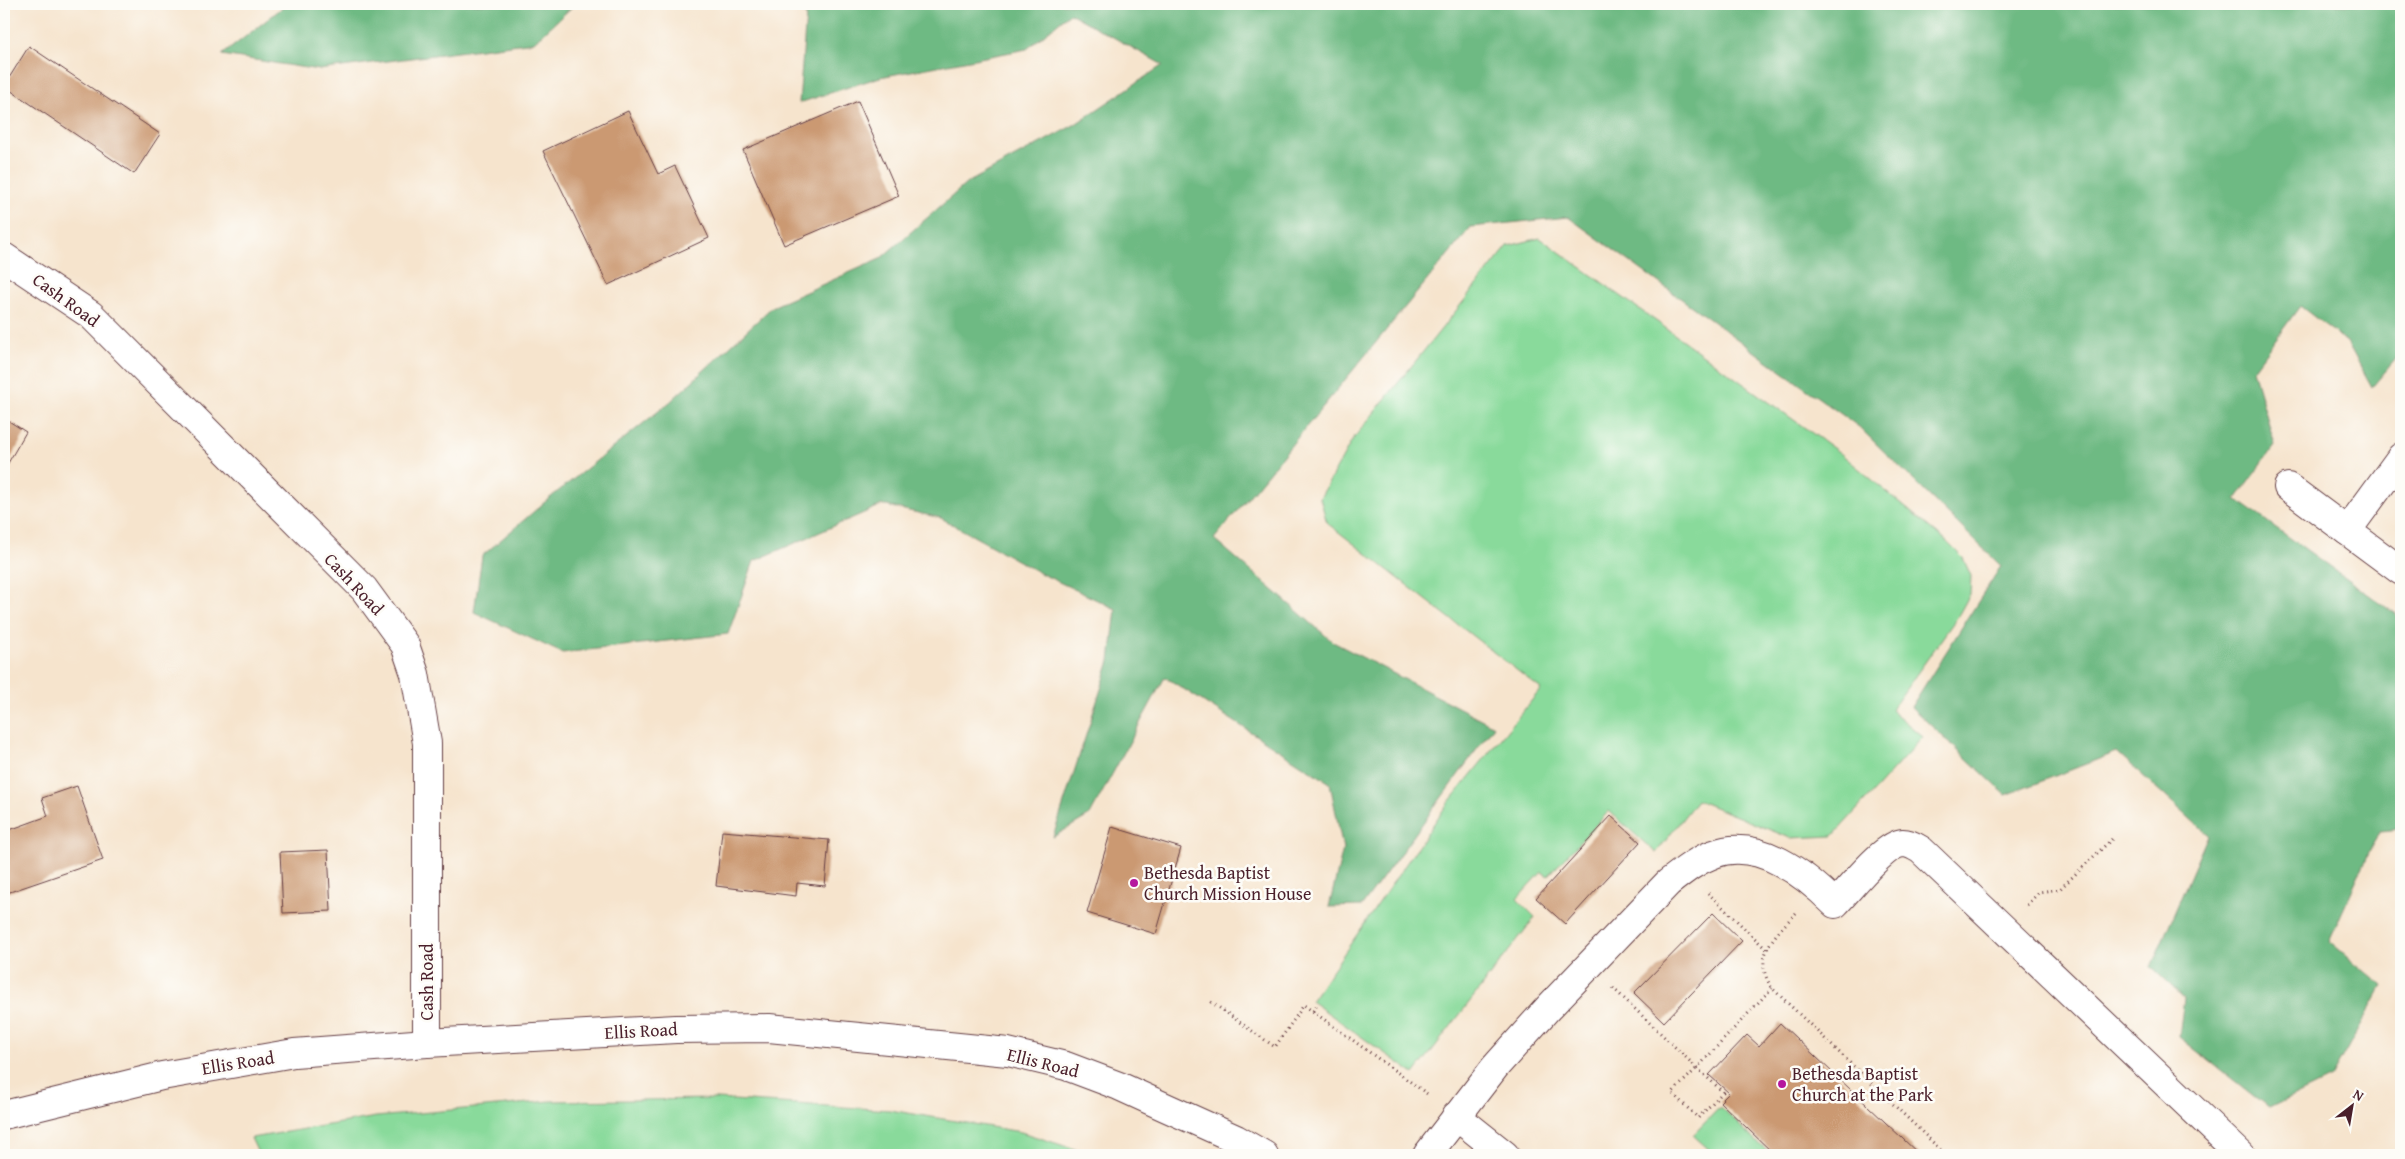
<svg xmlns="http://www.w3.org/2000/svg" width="2405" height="1159" viewBox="0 0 2405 1159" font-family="'Gentium Book Plus',serif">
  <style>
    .green { fill: #89da9b; stroke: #6a7c63 }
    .forest { fill: #6eba83; stroke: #5c6c57 }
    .building { fill: #cb9972 }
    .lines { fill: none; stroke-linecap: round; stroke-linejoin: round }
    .minor-casing { stroke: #643d43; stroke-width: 30 }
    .major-casing { stroke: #643d43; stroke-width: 30 }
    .path { stroke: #643d43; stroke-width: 3; stroke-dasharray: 1 4; stroke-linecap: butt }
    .minor { stroke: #fff; stroke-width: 28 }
    .major { stroke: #fff; stroke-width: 28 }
    .poi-dot { fill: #b5179e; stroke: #fdfcf7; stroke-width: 2 }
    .labels { text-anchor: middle; stroke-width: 5; stroke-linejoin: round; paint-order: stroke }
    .street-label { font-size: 18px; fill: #4a1f2b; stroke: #fdfcf7 }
    .poi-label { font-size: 18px; fill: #4a1f2b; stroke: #fdfcf7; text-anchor: start }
  </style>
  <rect width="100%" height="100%" fill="#fdfcf7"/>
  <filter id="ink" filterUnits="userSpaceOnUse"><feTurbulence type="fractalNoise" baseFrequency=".02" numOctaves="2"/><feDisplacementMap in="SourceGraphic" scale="10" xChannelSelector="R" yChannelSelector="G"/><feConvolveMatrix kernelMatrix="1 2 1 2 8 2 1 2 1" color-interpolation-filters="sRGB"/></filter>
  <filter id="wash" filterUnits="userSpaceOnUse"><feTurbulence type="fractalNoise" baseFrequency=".0096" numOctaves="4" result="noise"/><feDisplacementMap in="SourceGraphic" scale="20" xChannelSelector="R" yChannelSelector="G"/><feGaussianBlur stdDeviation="1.12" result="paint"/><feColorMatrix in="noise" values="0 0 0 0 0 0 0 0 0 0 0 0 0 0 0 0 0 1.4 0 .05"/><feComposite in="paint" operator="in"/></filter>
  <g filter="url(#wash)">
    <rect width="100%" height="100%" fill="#f6e4cd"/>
    <g class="green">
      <path d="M1540,238l300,215 107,89 16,16 8,18 -1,18 -12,22 -67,94 32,27 -90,99 -43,2 -93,-38 -41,53 -47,-42 -61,65 -6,-4 -25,27 18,18 -121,157 -103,-73 137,-198 93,-114 -214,-166 -7,-25 33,-59 155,-193z"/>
      <path d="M717,1099l173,11 131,22 72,23h-834l-8,-17 125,-21 175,-16z"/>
      <path d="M1720,1107l51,48h-56l-22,-20z"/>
    </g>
    <g class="forest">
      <path d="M287,4h288l-41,38 -215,28 -97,-15z"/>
      <path d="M779,4h1622v349l-29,34 -25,-45 -47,-36 -47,64 22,75 -39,54 165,119v211l-22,2 -50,110 53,45 -51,92 -62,30 -90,-71 5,-39 -33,-31 57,-132 -91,-83 -111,43 -95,-88 90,-141 -142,-139 -291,-210 -97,10 -257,312 119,103 161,84 -132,180 -33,1 14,-58 -13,-66 -165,-106 -75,138 -37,22 57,-176 6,-52 -76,-36 -99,-55 -59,-13 -128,56 -26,73 -166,19 -88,-41 8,-56 64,-55 124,-99 102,-95 108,-48 87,-76 107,-58 89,-60 -93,-52 -43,36 -147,28 -81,26 7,-88z"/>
    </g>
    <g id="blocks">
      <g class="building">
        <path d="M29,46l131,88 -26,40 -130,-88z"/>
        <path d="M858,101l41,95 -115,49 -41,-95z"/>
        <path d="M628,111l30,63 17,-8 34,72 -101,47 -65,-134z"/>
        <path d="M4,418l22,14 -22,38z"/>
        <path d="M77,786l26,74 -99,34v-62l44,-16 -6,-18z"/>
        <path d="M1611,816l29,26 -75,82 -29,-26z"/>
        <path d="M1112,827l69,21 -25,86 -69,-21z"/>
        <path d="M722,831l107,9 -4,46 -28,-3 -1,13 -80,-10z"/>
        <path d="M328,850l3,61 -48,2 -3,-61z"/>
        <path d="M1713,913l29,28 -78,81 -30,-29z"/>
        <path d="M1780,1023l140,132h-145l-55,-53 9,-9 -20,-18 38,-40 12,11z"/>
      </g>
    </g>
  </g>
  <g filter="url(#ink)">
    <use href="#blocks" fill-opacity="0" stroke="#643d43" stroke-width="1"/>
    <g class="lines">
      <g class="minor-casing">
        <g id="minor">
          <path d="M4,257l87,58 273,274 41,56 10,29 12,69v300"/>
          <path d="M2401,457l-54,74 54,40"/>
          <path d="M2288,487l59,44"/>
          <path d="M1456,1116l49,39"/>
          <path d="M1427,1155l68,-88 54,-60 119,-124c14,-11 29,-23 46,-29 44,-17 92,21 121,50 14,-14 49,-60 68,-61 7,0 13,4 18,7l320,305"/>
        </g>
      </g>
      <g class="major-casing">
        <path id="major" d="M4,1115l158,-39 132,-23 133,-10 249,-14 93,-1 239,24 58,14 53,20 46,21 71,32 28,16"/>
      </g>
      <g class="path">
        <path d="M1708,893l59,57"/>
        <path d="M2027,905l12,-13 21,-3 54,-52"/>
        <path d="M1796,913c-21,22 -45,44 -24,75l174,167"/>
        <path d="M1613,988l84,80 75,-80"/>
        <path d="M1211,1002l64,45 29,-42 126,91"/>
        <path d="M1313,1011l4,-6"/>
        <path d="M1697,1068l26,24 -25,26 -26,-25z"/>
      </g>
      <use href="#minor" class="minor"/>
      <use href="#major" class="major"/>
    </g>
  </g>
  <g class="poi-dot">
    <circle cx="1134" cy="883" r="5"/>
    <circle cx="1782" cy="1084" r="5"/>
  </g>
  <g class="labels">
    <g class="street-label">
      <text transform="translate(66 300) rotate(36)" y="6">Cash Road</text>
      <text transform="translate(354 584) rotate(47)" y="6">Cash Road</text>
      <text transform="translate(427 982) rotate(-90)" y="6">Cash Road</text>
      <text transform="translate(641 1031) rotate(-3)" y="6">Ellis Road</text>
      <text transform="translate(238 1063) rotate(-9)" y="6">Ellis Road</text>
      <text transform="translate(1043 1063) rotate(14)" y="6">Ellis Road</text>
    </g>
    <g class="poi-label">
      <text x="1144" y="879">Bethesda Baptist<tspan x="1144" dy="21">Church Mission House</tspan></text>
      <text x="1792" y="1080">Bethesda Baptist<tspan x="1792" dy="21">Church at the Park</tspan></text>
    </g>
  </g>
  <rect width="2405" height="1159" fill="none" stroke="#fdfcf7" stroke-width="20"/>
  <g transform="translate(2352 1106) rotate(31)" stroke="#fdfcf7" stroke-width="4" paint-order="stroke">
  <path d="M0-4L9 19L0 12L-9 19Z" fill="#4a1f2b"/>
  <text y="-8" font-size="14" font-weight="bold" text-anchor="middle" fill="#4a1f2b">N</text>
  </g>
</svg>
